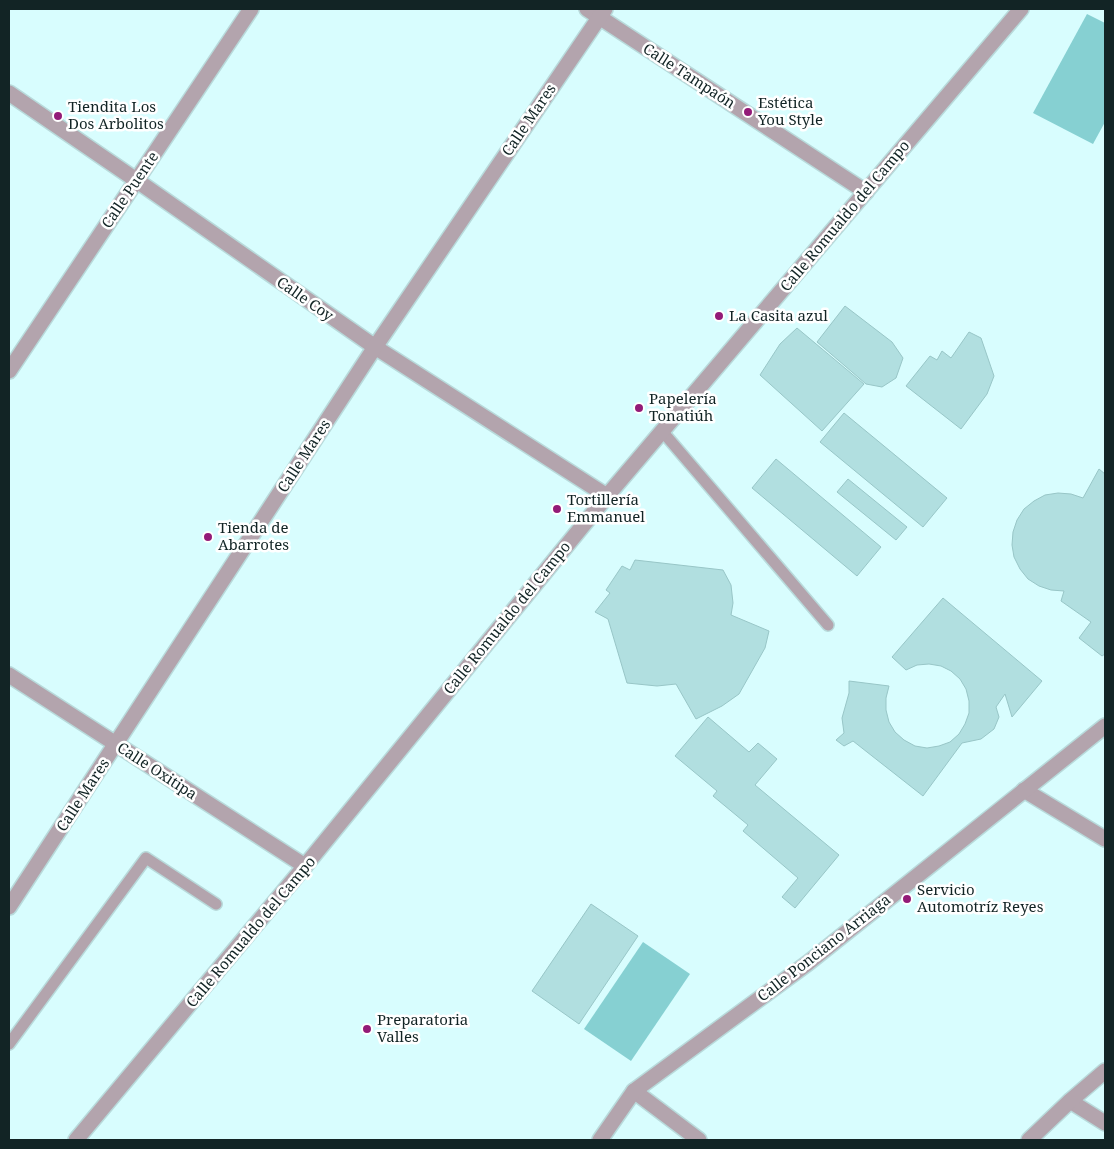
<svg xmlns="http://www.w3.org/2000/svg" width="1114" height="1149" viewBox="0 0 1114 1149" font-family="'Noto Serif',serif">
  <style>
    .green { fill: #86d0d2 }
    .building { fill: #b1dfe0; stroke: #98c6c7 }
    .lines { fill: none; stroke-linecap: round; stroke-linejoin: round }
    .lane-casing { stroke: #b8dadb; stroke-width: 14 }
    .street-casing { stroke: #b8dadb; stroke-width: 18 }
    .lane { stroke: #b3a4ad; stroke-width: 11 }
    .street { stroke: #b3a4ad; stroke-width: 15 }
    .poi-dot { fill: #931b78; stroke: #fff; stroke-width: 2 }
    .labels { text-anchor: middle; stroke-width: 5; stroke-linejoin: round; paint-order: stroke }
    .street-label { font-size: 15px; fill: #122425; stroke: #fff }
    .poi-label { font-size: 15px; fill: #122425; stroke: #fff; text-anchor: start }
  </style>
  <rect width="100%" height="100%" fill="#d8fdfe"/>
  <g class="green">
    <path d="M1087,14l18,9v99l-12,22 -60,-31z"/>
    <path d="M643,942l47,32 -59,87 -47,-32z"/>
  </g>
  <g class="building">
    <path d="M845,306l47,36 11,16 -7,20 -14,9 -16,-3 -49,-42z"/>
    <path d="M797,328l67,56 -42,47 -62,-56 20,-31z"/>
    <path d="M969,332l12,6 13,38 -7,18 -26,35 -55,-43 24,-30 7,4 5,-9 9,7z"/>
    <path d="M844,413l103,85 -24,29 -103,-85z"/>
    <path d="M776,459l105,88 -24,29 -105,-88z"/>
    <path d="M1099,469l6,5v180l-3,2 -23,-18 12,-16 -30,-21 3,-10 -13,-1 -12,-4 -11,-7 -8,-10 -6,-12 -2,-12 1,-13 4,-12 7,-11 10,-8 11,-6 13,-2 13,1 12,4z"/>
    <path d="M848,479l59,48 -11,13 -59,-48z"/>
    <path d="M635,560l88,10 8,15 2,18 -2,12 38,16 -4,17 -26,46 -17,12 -26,13 -20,-35 -19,2 -30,-3 -19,-64 -13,-7 15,-19 -4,-3 16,-24 8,4z"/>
    <path d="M943,598l99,83 -30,36 -7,-23 -9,13 3,10 -5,12 -13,10 -19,4 -39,53 -70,-55 -9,5 -8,-6 8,-7 -2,-15 7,-25v-12l40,5 -3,12v12l3,12 6,10 9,8 11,6 12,2 12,-2 11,-4 9,-8 6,-10 4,-11v-12l-3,-12 -6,-10 -9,-8 -10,-5 -12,-2 -12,1 -11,5 -14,-13z"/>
    <path d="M708,717l41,35 9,-9 19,16 -22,26 84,70 -44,53 -13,-11 16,-19 -55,-47 5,-6 -35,-29 4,-5 -42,-35z"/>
    <path d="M591,904l47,32 -59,88 -47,-33z"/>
  </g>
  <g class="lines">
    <g class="lane-casing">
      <g id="lane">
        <path d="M662,431l166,194"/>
        <path d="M9,1044l137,-186 70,46"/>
      </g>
    </g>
    <g class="street-casing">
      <g id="street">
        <path d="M587,9l279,183"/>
        <path d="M9,93l127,87 239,167 232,149"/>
        <path d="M9,371l242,-362"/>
        <path d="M9,675l296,191"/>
        <path d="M1024,790l81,49"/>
        <path d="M9,907l366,-560 230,-338"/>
        <path d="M634,1091l65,49"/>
        <path d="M1070,1101l35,22"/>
        <path d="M76,1140l229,-274 302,-370 414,-487"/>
        <path d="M600,1140l34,-49 174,-128 297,-237"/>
        <path d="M1029,1140l41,-39 35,-30"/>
      </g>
    </g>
    <use href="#lane" class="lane"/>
    <use href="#street" class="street"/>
  </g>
  <g class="poi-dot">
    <circle cx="748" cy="112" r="5"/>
    <circle cx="58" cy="116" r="5"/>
    <circle cx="719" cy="316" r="5"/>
    <circle cx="639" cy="408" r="5"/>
    <circle cx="557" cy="509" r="5"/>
    <circle cx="208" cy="537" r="5"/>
    <circle cx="907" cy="899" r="5"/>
    <circle cx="367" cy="1029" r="5"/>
  </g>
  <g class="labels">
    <g class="street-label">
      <text transform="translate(689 76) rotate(33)" y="5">Calle Tampaón</text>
      <text transform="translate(529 120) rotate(-56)" y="5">Calle Mares</text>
      <text transform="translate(130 190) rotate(-56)" y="5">Calle Puente</text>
      <text transform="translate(845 216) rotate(-50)" y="5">Calle Romualdo del Campo</text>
      <text transform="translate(305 299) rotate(35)" y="5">Calle Coy</text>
      <text transform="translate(304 456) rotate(-57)" y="5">Calle Mares</text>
      <text transform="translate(507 618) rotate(-51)" y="5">Calle Romualdo del Campo</text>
      <text transform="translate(157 771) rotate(33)" y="5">Calle Oxitipa</text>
      <text transform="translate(83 795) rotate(-57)" y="5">Calle Mares</text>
      <text transform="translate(251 932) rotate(-50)" y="5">Calle Romualdo del Campo</text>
      <text transform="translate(824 948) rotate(-38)" y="5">Calle Ponciano Arriaga</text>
    </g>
    <g class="poi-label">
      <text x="758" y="108">Estética<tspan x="758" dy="17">You Style</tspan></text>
      <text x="68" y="112">Tiendita Los<tspan x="68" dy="17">Dos Arbolitos</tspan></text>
      <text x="729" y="321">La Casita azul</text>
      <text x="649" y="404">Papelería<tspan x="649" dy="17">Tonatiúh</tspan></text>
      <text x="567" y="505">Tortillería<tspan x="567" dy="17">Emmanuel</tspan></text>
      <text x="218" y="533">Tienda de<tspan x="218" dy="17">Abarrotes</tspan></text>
      <text x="917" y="895">Servicio<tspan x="917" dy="17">Automotríz Reyes</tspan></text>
      <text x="377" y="1025">Preparatoria<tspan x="377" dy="17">Valles</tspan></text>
    </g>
  </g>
  <rect width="1114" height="1149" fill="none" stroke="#122425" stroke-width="20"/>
</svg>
